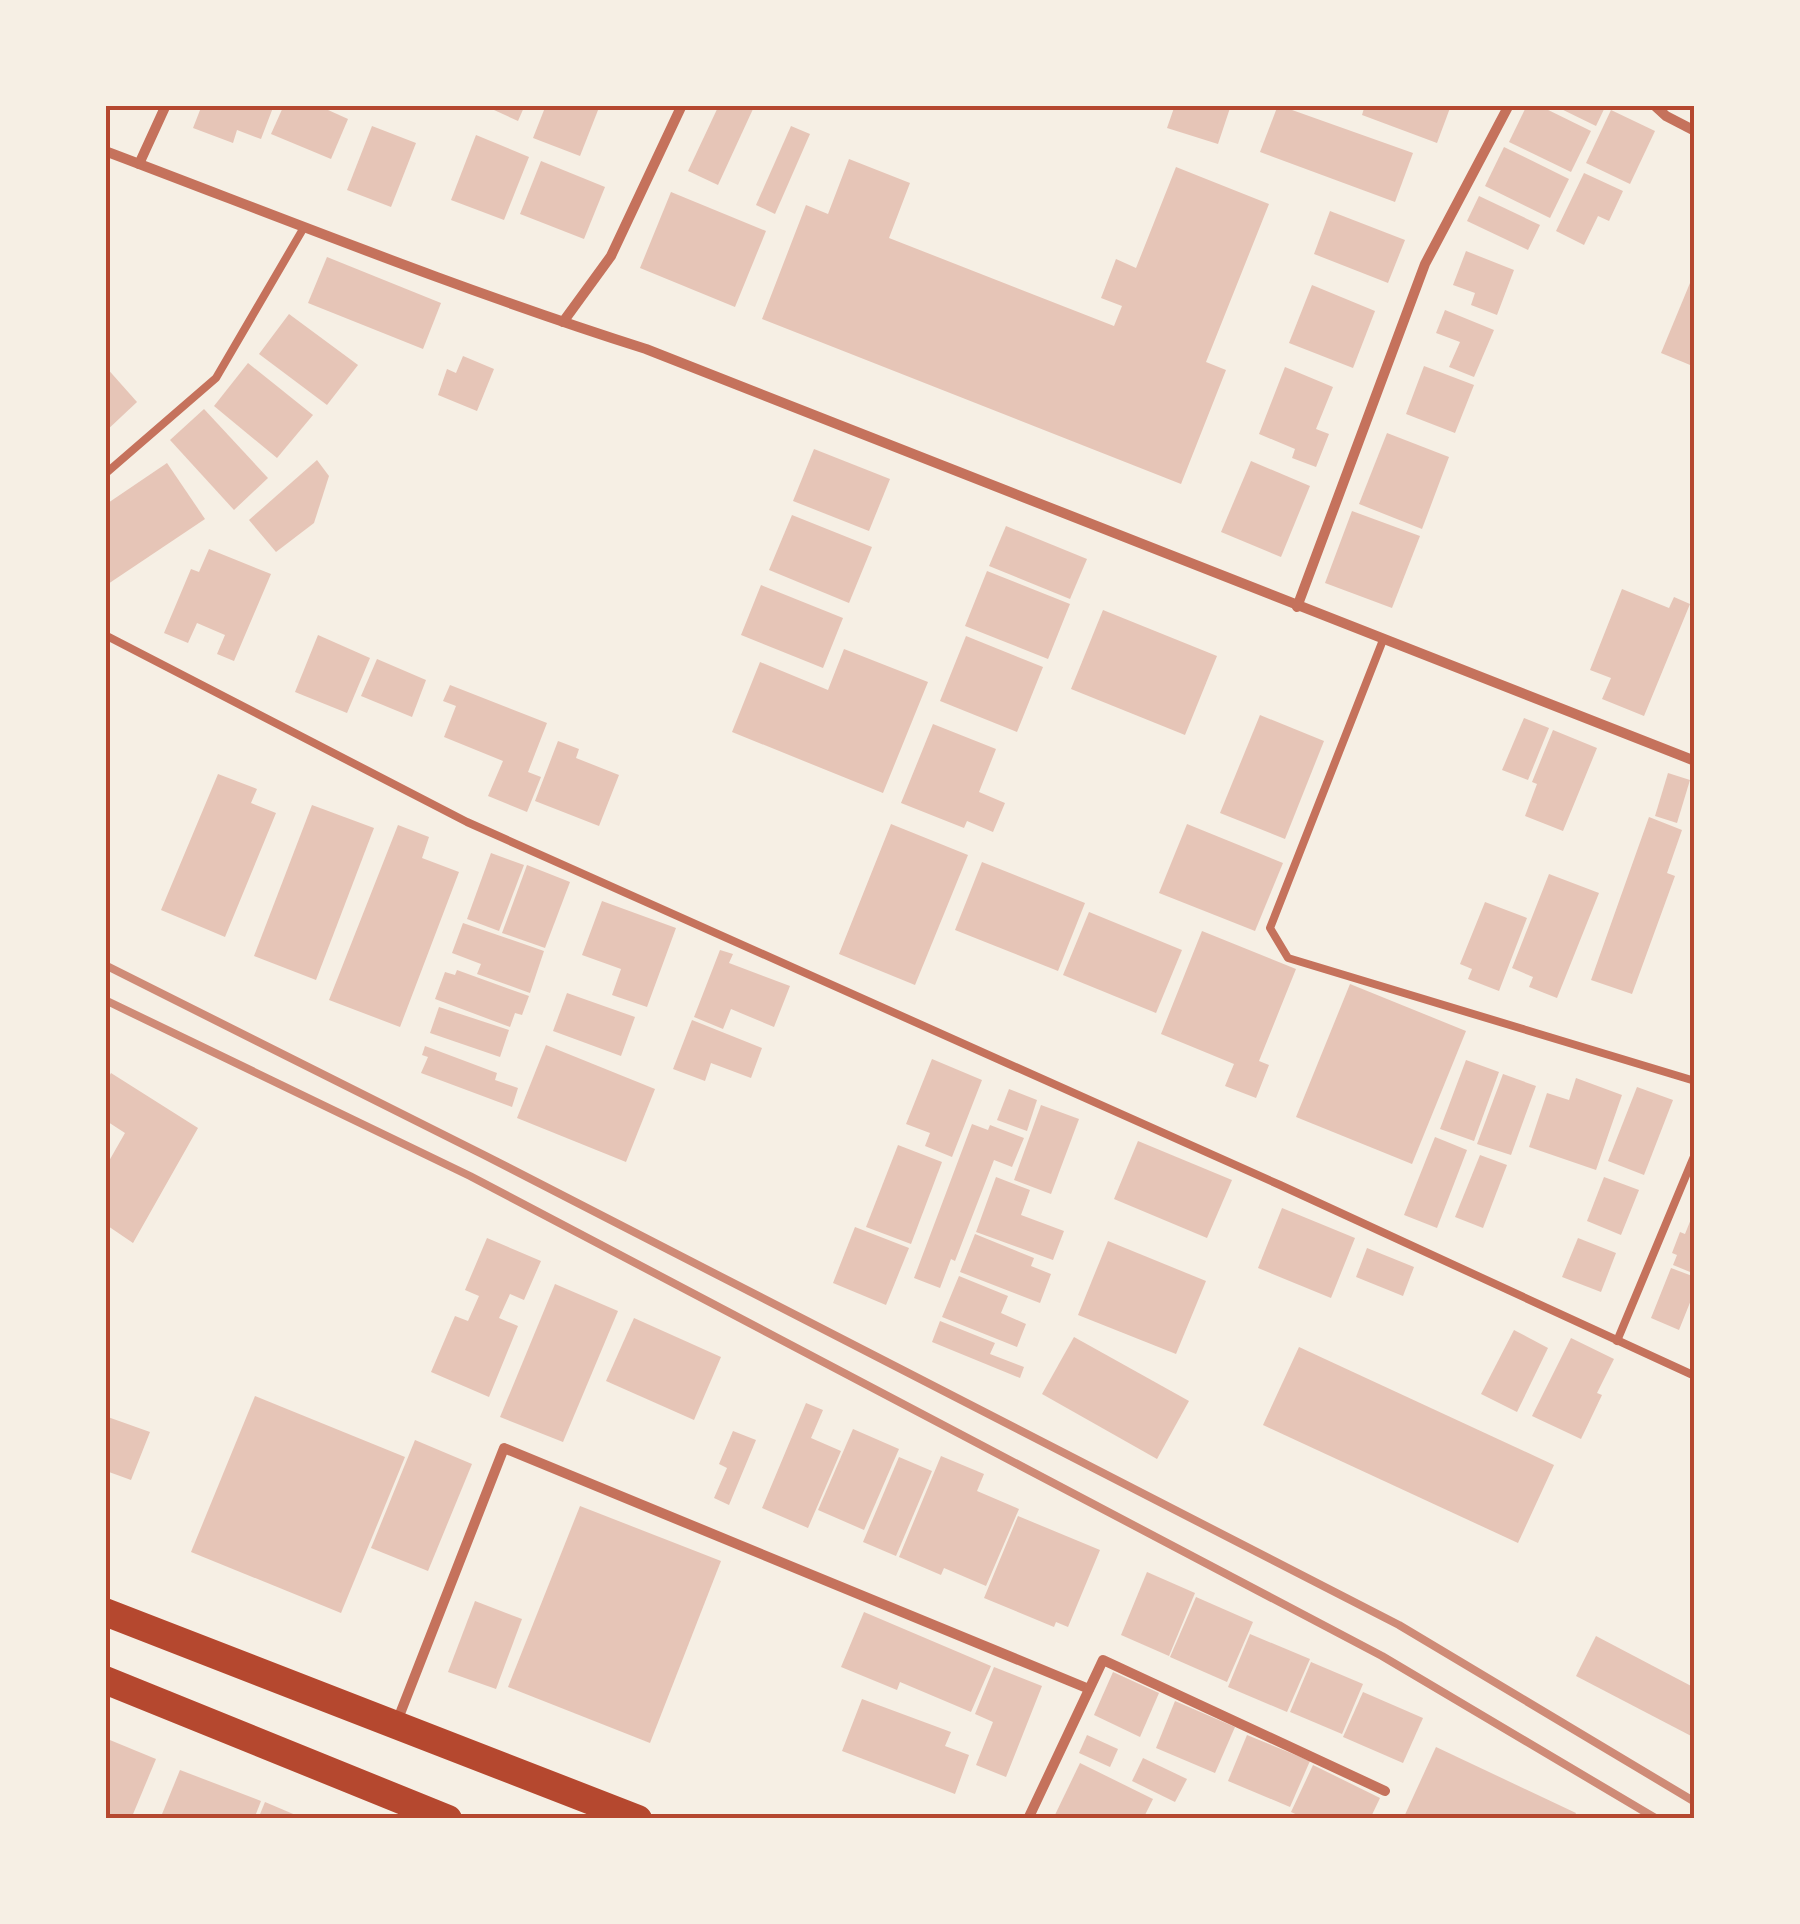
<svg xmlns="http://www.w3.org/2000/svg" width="1800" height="1924" viewBox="0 0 1800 1924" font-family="Barlow,sans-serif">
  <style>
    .building { fill: #e6c5b7 }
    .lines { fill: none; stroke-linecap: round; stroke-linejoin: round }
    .service { stroke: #c5725c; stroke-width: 8 }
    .minor { stroke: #c5725c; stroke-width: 10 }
    .trunk { stroke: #b5482f; stroke-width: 28 }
    .rail { stroke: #cf8b77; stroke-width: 8 }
    .neatline { fill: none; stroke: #b5482f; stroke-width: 4 }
  </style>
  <rect width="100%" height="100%" fill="#f6efe4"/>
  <g class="building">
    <path d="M202,105h72l-13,34 -24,-9 -4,13 -40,-15z"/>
    <path d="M284,105h33l31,14 -17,40 -60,-25z"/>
    <path d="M483,105h42l-7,16z"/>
    <path d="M546,105h54l-20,51 -47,-18z"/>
    <path d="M719,105h25l9,4 -35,76 -30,-14z"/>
    <path d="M1175,105h56l-13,39 -51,-16z"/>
    <path d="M1278,105l135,48 -18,49 -135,-50z"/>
    <path d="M1365,105h78l7,3 -13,35 -75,-28z"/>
    <path d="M1527,105h11l53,26 -20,41 -62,-30z"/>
    <path d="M1553,105h53l-10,21z"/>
    <path d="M1611,110l44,21 -25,53 -44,-21z"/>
    <path d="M372,126l44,17 -25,64 -44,-17z"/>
    <path d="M791,126l19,8 -35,80 -19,-9z"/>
    <path d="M476,135l53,22 -25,63 -53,-20z"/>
    <path d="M1504,147l65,32 -19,39 -65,-32z"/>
    <path d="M849,159l61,24 -21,55 225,88 8,-20 -21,-8 15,-39 20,9 40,-101 93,37 -63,158 20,8 -45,114 -419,-165 44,-114 22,9z"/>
    <path d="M541,161l64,26 -21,52 -64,-25z"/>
    <path d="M1584,173l39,18 -14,30 -11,-5 -14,29 -28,-14z"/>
    <path d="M671,192l95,39 -31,76 -95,-39z"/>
    <path d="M1479,196l61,29 -12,25 -61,-29z"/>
    <path d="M1330,211l75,29 -17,43 -74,-29z"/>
    <path d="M1466,251l48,19 -17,45 -26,-10 4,-12 -22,-8z"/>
    <path d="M327,257l114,46 -18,46 -115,-46z"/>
    <path d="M1690,283l5,3v81l-34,-14z"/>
    <path d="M1312,285l63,26 -22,57 -64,-25z"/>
    <path d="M1445,310l49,20 -20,47 -25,-10 11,-25 -24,-9z"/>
    <path d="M289,314l69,51 -31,40 -68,-51z"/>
    <path d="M463,356l31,13 -17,42 -39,-16 9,-26 9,4z"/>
    <path d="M248,363l65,52 -36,43 -63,-52z"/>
    <path d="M105,366l32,36 -32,30z"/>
    <path d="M1424,366l50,19 -19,48 -49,-19z"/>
    <path d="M1285,367l48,20 -17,42 13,5 -13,33 -24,-9 3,-9 -36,-15z"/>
    <path d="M204,409l64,69 -34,32 -64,-70z"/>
    <path d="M1387,433l62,24 -27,72 -63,-25z"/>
    <path d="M814,449l76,30 -21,52 -76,-30z"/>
    <path d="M317,460l12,16 -15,47 -38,29 -27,-32z"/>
    <path d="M1251,461l59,25 -29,71 -60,-25z"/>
    <path d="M167,463l38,56 -100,67v-81z"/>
    <path d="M1352,511l68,25 -28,72 -67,-25z"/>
    <path d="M792,515l80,32 -23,56 -80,-33z"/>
    <path d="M1006,526l81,33 -17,40 -81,-33z"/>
    <path d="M209,549l62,25 -37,87 -17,-7 8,-19 -28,-12 -9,20 -24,-10 27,-64 8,3z"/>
    <path d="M987,571l83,33 -22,55 -83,-33z"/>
    <path d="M761,585l82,33 -20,50 -82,-33z"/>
    <path d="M1622,589l47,19 5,-11 16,7 -46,112 -42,-17 9,-21 -21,-8z"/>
    <path d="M1103,610l114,46 -32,79 -114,-46z"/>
    <path d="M318,635l52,23 -23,55 -52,-21z"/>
    <path d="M966,636l77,31 -26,65 -77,-31z"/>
    <path d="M844,649l84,33 -45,111 -151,-61 28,-70 68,28z"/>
    <path d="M377,659l49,21 -14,37 -51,-21z"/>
    <path d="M450,685l97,38 -19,49 13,5 -14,35 -39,-16 15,-35 -59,-24 12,-31 -13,-5z"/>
    <path d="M1260,715l64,26 -39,98 -65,-26z"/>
    <path d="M1524,718l25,10 -21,52 -26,-10z"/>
    <path d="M933,724l63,25 -17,43 26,11 -12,29 -26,-11 -3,7 -63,-25z"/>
    <path d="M1553,730l44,18 -34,83 -38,-15 12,-32 -5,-2z"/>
    <path d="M558,741l21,8 -3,9 43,17 -20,51 -64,-25z"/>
    <path d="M1668,773l22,7 -13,43 -22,-7z"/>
    <path d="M218,774l39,15 -6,14 25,10 -51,124 -64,-27z"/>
    <path d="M312,805l62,23 -58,152 -62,-24z"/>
    <path d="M1649,817l33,13 -15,43 8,3 -43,118 -41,-14z"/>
    <path d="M891,824l77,31 -53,130 -76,-31z"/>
    <path d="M1187,824l96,39 -28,68 -96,-38z"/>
    <path d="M398,825l31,12 -7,21 37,14 -59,155 -71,-27z"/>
    <path d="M491,853l33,12 -25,66 -32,-12z"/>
    <path d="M982,862l103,41 -27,68 -103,-41z"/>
    <path d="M527,865l43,17 -25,66 -43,-15z"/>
    <path d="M1549,874l50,19 -42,105 -28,-11 4,-10 -21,-9z"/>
    <path d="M602,901l74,27 -29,79 -35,-12 9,-26 -39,-14z"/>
    <path d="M1485,902l42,16 -28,73 -31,-12 4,-10 -12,-5z"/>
    <path d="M1089,912l93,38 -26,63 -93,-38z"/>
    <path d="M463,923l81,28 -14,42 -53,-19 4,-10 -29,-11z"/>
    <path d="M1202,931l94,38 -37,92 10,4 -13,33 -31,-12 9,-22 -73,-30z"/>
    <path d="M720,950l13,4 -4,9 61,23 -16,41 -43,-18 -8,20 -29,-12z"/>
    <path d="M457,970l72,26 -7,19 -7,-2 -5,14 -75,-28 10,-27 10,3z"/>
    <path d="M1350,984l116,47 -54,133 -116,-47z"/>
    <path d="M567,993l68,24 -14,39 -68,-25z"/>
    <path d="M439,1007l70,23 -9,27 -70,-24z"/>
    <path d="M692,1020l70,28 -11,30 -40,-15 -6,18 -32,-12z"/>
    <path d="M546,1045l109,44 -29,73 -109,-44z"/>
    <path d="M425,1046l72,27 -2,7 23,8 -6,19 -91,-34 7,-16 -6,-2z"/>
    <path d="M932,1059l50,21 -30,77 -27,-11 5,-13 -24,-9z"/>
    <path d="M1466,1060l33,12 -25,69 -34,-12z"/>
    <path d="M111,1073l87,55 -65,115 -28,-19v-56l20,-35 -20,-13v-36z"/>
    <path d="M1503,1074l33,12 -25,69 -34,-11z"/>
    <path d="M1576,1078l46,17 -26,75 -67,-23 18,-54 22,7z"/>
    <path d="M1637,1087l36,13 -29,75 -36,-14z"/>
    <path d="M1009,1089l28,11 -10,31 -30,-11z"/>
    <path d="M1041,1105l38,14 -28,75 -37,-14z"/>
    <path d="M972,1124l16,6 2,-5 34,13 -12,29 -18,-7 -39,101 -4,-2 -11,29 -26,-10z"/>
    <path d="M1435,1137l32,13 -30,78 -33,-13z"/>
    <path d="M1138,1141l94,39 -25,58 -93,-39z"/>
    <path d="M898,1145l44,17 -31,82 -45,-17z"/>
    <path d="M1480,1155l27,10 -24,63 -28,-11z"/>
    <path d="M996,1177l34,13 -9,25 43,16 -11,29 -77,-28z"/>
    <path d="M1604,1177l35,13 -18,45 -34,-14z"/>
    <path d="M1282,1208l73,30 -24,60 -73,-30z"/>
    <path d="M1695,1209v65l-22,-9 4,-10 -5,-2 8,-21 5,2z"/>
    <path d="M855,1227l54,21 -23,57 -53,-22z"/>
    <path d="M975,1234l59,24 -3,8 20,8 -11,29 -80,-31z"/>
    <path d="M487,1238l54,23 -17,39 -14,-6 -11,24 19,8 -29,71 -58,-25 24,-56 13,5 11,-25 -14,-6z"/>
    <path d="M1578,1238l38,15 -15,39 -39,-15z"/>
    <path d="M1108,1241l98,40 -30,73 -98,-39z"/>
    <path d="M1367,1248l47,19 -11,29 -47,-19z"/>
    <path d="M1671,1268l24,9v13l-16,40 -28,-12z"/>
    <path d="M959,1276l49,20 -7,17 25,11 -9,23 -75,-30z"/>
    <path d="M555,1284l63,27 -55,131 -63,-25z"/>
    <path d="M634,1318l87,39 -27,63 -88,-39z"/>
    <path d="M940,1321l55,22 -5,11 34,13 -4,11 -88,-36z"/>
    <path d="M1514,1330l34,18 -31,64 -36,-18z"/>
    <path d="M1074,1337l115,64 -32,58 -115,-65z"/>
    <path d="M1571,1338l43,21 -17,34 5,2 -21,44 -49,-23z"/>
    <path d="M1299,1347l255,118 -36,78 -255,-118z"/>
    <path d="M255,1396l150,61 -64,156 -150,-61z"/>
    <path d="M806,1403l17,7 -12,28 30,13 -33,77 -46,-20z"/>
    <path d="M105,1416l45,16 -19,48 -22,-8 -4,9z"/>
    <path d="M853,1429l46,20 -35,81 -46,-20z"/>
    <path d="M733,1431l23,9 -27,65 -15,-7 13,-30 -8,-4z"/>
    <path d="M415,1440l57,24 -44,107 -57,-23z"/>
    <path d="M941,1456l43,18 -7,17 42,18 -33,77 -42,-18 -3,7 -42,-18z"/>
    <path d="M899,1457l33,14 -36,85 -33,-14z"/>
    <path d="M580,1506l141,55 -71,182 -142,-56z"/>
    <path d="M1018,1516l82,34 -32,77 -12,-5 -2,5 -70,-29z"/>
    <path d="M1147,1572l48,21 -26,63 -48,-21z"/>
    <path d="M1196,1597l57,25 -26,60 -57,-25z"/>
    <path d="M475,1601l47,18 -26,70 -48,-17z"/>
    <path d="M864,1612l127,54 -20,46 -71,-30 -3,8 -56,-23z"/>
    <path d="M1250,1634l60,25 -23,53 -59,-25z"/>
    <path d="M1596,1636l99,52v50l-119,-62z"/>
    <path d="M1311,1662l52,22 -21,50 -52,-22z"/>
    <path d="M994,1667l48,19 -36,91 -30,-12 17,-43 -18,-8z"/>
    <path d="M1113,1672l46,21 -19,44 -46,-22z"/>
    <path d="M1363,1692l60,26 -20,45 -60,-26z"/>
    <path d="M862,1699l89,33 -6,14 24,9 -14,39 -113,-43z"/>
    <path d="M1175,1701l60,26 -20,46 -59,-25z"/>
    <path d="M1087,1735l31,14 -8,18 -31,-14z"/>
    <path d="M1247,1735l63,26 -20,46 -62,-26z"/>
    <path d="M105,1738l51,21 -25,60h-26z"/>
    <path d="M1436,1747l140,66 -3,6h-170z"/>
    <path d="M1143,1758l44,21 -12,23 -43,-21z"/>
    <path d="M1080,1763l73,36 -10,20h-90z"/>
    <path d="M1313,1765l67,33 -10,21h-64l-15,-7z"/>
    <path d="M180,1770l81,31 -7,18h-94z"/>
    <path d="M265,1802l40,17h-47z"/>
  </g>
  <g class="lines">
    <g class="service">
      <path d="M105,474l111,-96 87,-149"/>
      <path d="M105,635l362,187 813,363 415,191"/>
      <path d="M1383,640l-113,288 18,30 407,123"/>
      <path d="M1617,1341l78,-187"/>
    </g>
    <g class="minor">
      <path d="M1654,105l12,11 29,15"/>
      <path d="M105,151c180,68 358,140 541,198l1049,412"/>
      <path d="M139,164l27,-59"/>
      <path d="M563,322l48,-66 71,-151"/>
      <path d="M1297,607l128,-343 84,-159"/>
      <path d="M396,1724l108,-276 585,241"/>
      <path d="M1028,1819l75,-159 282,131"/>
    </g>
    <g class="trunk">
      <path d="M105,1612l533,207"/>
      <path d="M105,1680l343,139"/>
    </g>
    <g class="rail">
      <path d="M105,965l379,190 915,470 296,177"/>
      <path d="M105,1000l365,176 912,480 275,163"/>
    </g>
  </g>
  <rect width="1800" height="1924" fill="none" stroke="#f6efe4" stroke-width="215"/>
  <rect x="108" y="108" width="1584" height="1708" class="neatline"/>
</svg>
